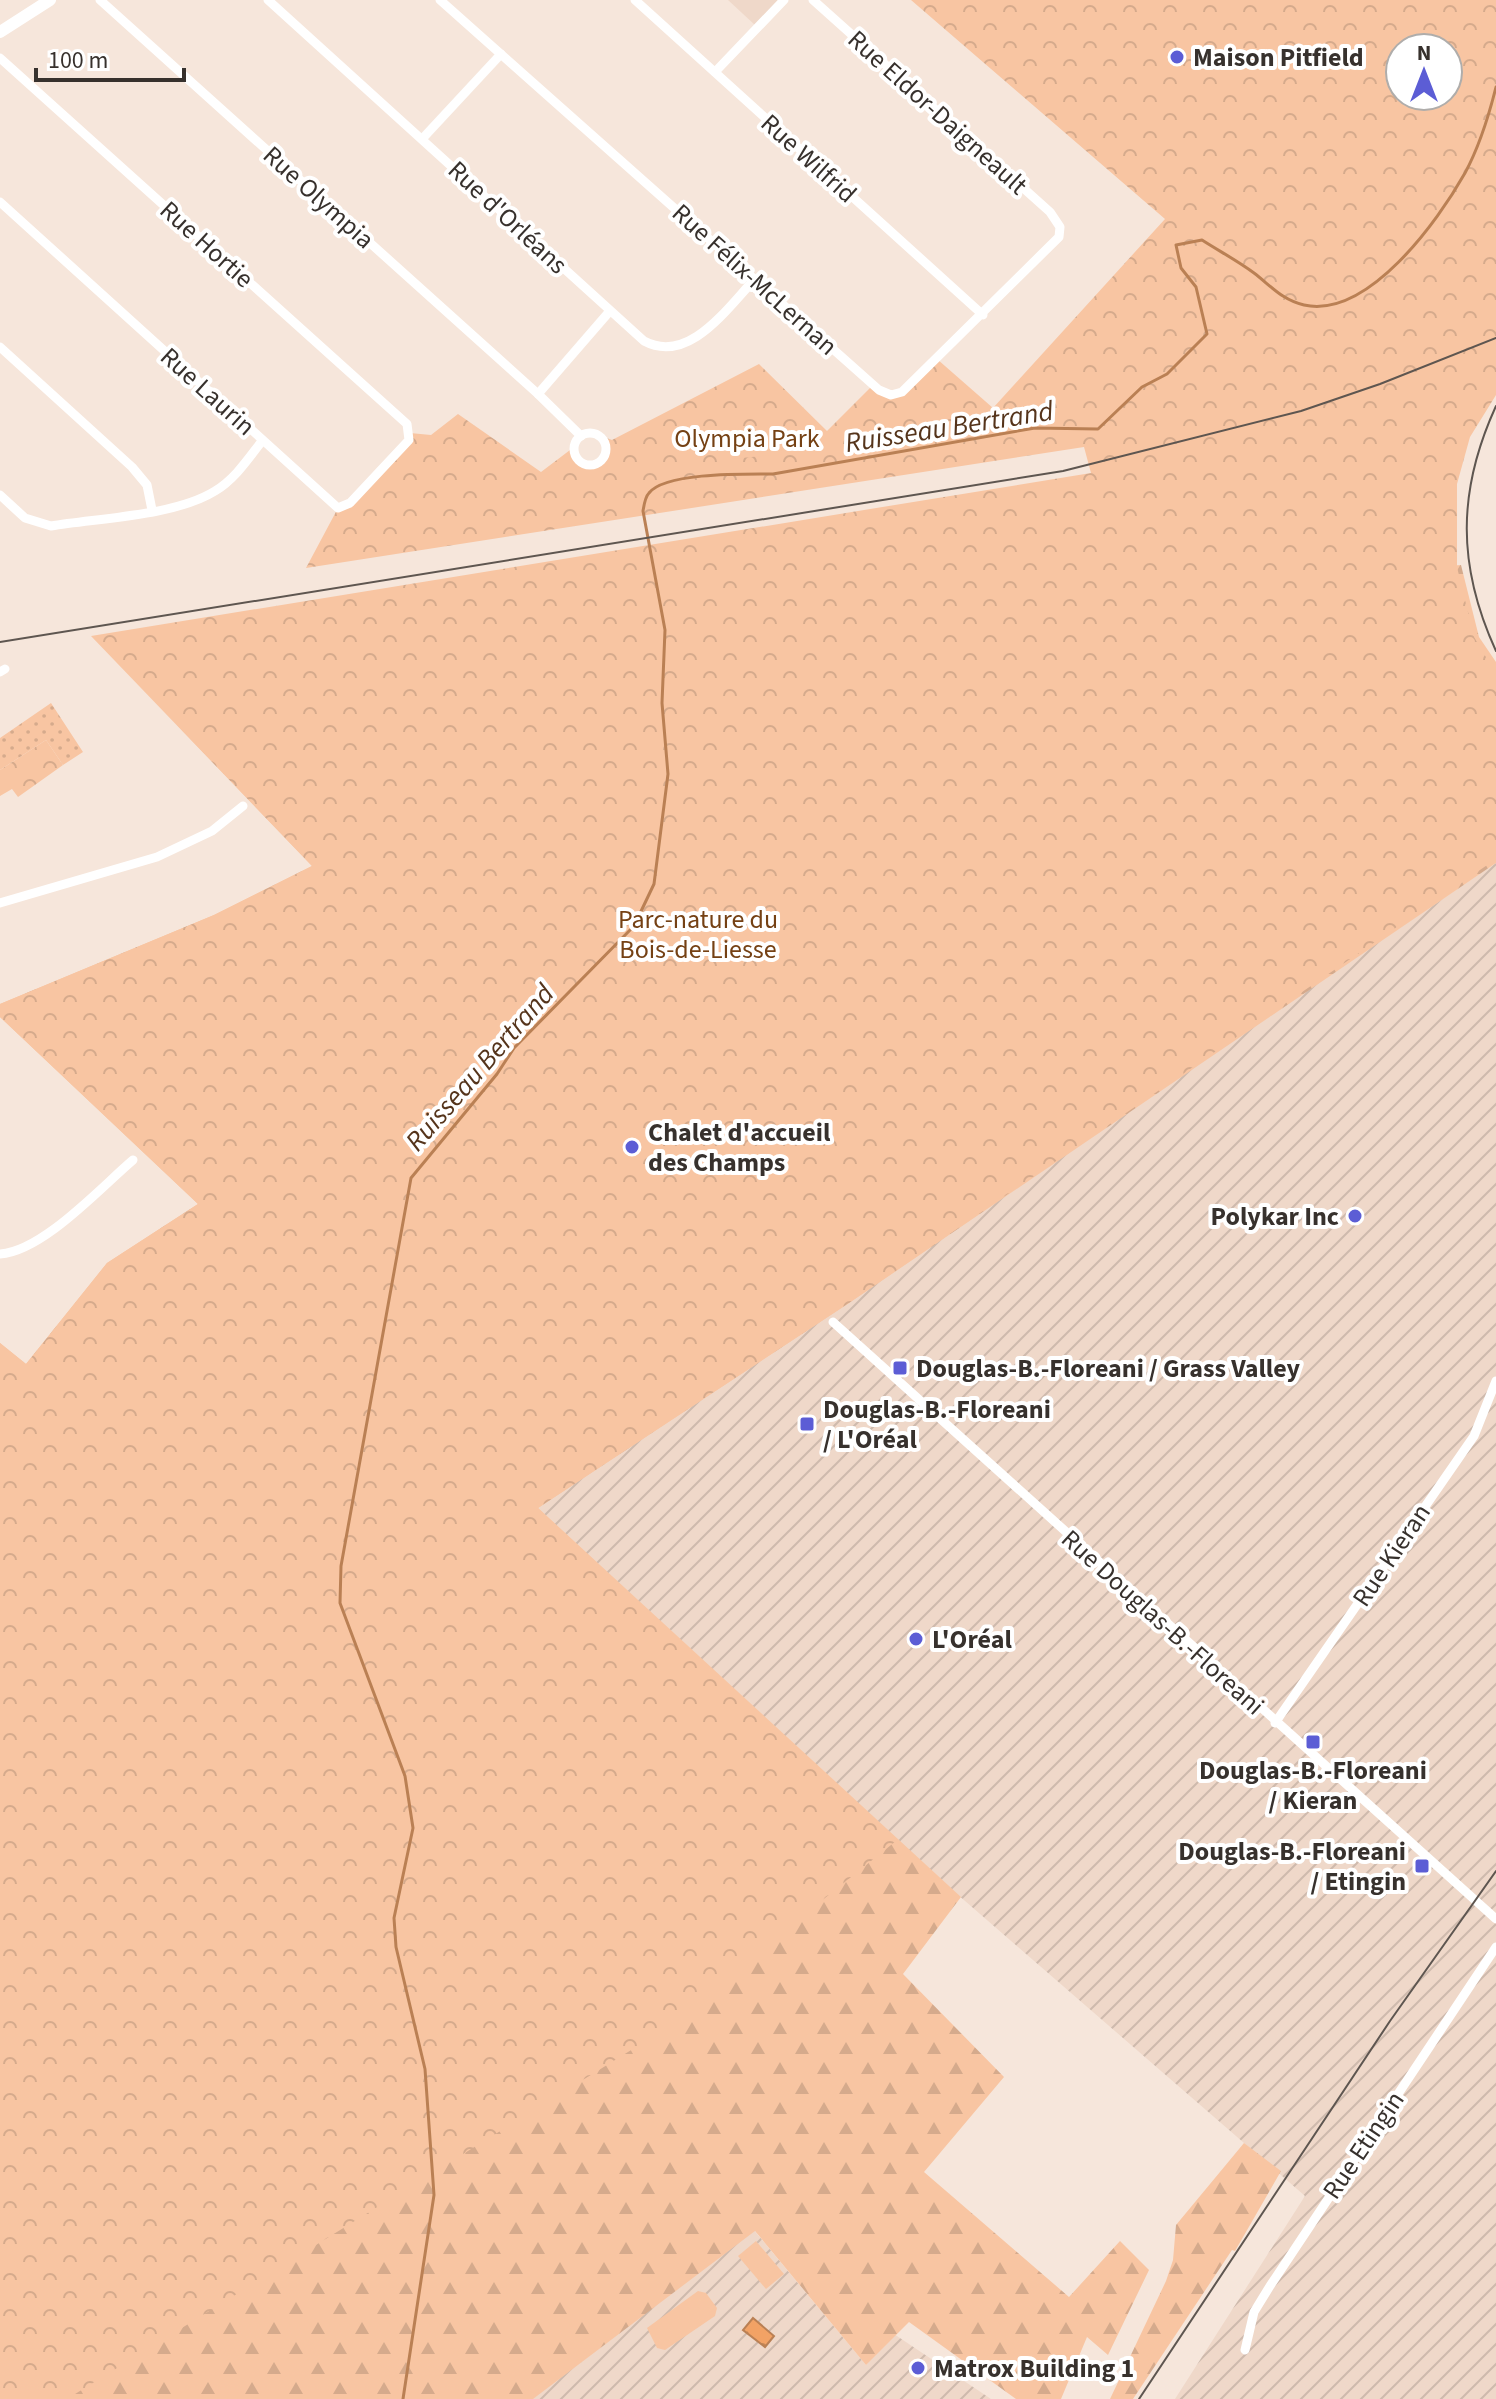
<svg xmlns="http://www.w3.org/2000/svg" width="1496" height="2399" viewBox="0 0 1496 2399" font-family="'Source Sans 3',sans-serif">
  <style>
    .built { fill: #efd8c9 }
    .industrial { fill: url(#industrial-furrows) }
    .forest { fill: url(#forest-firs) }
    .park { fill: url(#park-crowns); fill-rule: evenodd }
    .garden { fill: url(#garden-dots) }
    .pitch { fill: #f8c5a2 }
    .water { fill: url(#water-ripples); stroke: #ba8054; stroke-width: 2 }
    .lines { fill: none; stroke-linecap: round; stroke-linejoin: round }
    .stream { stroke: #ba8054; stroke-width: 3 }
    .street { stroke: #fff; stroke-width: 9 }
    .secondary { stroke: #fff; stroke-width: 12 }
    .tram { stroke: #5e5650; stroke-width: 2 }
    .poi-dot { fill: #5c5dd5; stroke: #fff; stroke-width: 3 }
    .labels { text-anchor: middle; stroke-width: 8; stroke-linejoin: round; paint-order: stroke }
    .poi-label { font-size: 26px; font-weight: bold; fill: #37312d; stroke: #fff; text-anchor: start }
    .street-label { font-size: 26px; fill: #37312d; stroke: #fff }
    .park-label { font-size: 26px; fill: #754114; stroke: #fff }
    .water-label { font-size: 28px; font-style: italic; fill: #55341b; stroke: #fff }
  </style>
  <defs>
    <pattern id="industrial-furrows" width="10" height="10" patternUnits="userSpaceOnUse" patternTransform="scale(2)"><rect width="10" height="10" fill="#efd8c9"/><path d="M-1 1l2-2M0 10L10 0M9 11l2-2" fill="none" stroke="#cebaad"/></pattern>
    <pattern id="forest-firs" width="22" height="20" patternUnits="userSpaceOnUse" patternTransform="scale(2)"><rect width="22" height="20" fill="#f8c5a2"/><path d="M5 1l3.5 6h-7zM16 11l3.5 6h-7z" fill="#d5aa8c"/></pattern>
    <pattern id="park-crowns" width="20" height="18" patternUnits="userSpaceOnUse" patternTransform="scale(2)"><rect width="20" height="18" fill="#f8c5a2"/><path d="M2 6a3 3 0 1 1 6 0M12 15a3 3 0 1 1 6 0" fill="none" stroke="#d5aa8c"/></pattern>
    <pattern id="garden-dots" width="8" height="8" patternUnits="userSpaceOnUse" patternTransform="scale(2)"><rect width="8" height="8" fill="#f8c5a2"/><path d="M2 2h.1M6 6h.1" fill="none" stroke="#d5aa8c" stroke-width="1.8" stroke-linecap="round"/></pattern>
    <pattern id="water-ripples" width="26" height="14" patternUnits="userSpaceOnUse" patternTransform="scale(2)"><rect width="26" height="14" fill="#f2a265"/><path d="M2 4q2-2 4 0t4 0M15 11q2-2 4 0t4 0" fill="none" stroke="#c58554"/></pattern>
  </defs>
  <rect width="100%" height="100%" fill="#f6e6db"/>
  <path class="built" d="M728,0h53l-25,26z"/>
  <g class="industrial">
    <path d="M1496,863v1536h-321l130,-203 -409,-355 -359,-333z"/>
    <path d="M753,2229l113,136 25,-33 100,67h-459z"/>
  </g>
  <g class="forest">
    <path d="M1461,565l18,72 17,25v201l-647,440 -311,205 423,389 -58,77 101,103 -80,95 145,125 51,-56 29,29 -41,85 -21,-18 -26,62h-45l-107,-77 -43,43 -111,-134 -222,168h-533v-1056l26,21 81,-101 91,-59 -198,-187v-13l214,-89 98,-49 -135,-141 1020,-141z"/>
    <path d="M1244,2143l37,28 -46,80 -3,-1 -99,149h-23l56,-118 7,-21 3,-35z"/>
  </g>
  <g class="park">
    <path d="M911,0h585v395l-26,42 -13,47v83l17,70 22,37v185l-647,444 -311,205 358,333 -247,198 -582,360h-67v-1056l26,21 81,-101 91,-59 -198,-187v-13l214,-89 98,-49 -221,-230 1000,-163 -7,-26 -778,121 32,-60 12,-5 60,-70 21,2 27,-21 83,58 33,-25 6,15 18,1 8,-15 -11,-14 17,6 147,-76 68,67 46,-46 6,5 26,1 32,-32 56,49 172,-189zM1400,48h48v48h-48z"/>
    <path d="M46,740l17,25 -45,32 -6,-8 -12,7v-26z"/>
  </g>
  <path class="garden" d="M51,703l32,49 -20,13 -17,-25 -46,30v-32z"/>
  <g class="pitch">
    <path d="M779,425l3,29 -50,5 -3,-30z"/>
    <path d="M756,2241l28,33 -18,15 -28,-33z"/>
    <path d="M698,2291l8,2 11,15 -2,8 -50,34 -8,-2 -10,-20z"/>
  </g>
  <path class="water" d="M753,2318l21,18 -9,11 -22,-17z"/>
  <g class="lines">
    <path class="stream" d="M403,2399l31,-204 -9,-126 -29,-122 -2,-29 19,-90 -8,-52 -65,-173 1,-37 70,-388 86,-104 17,-26 120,-122 20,-42 14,-110 -6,-71 3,-73 -22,-119c1,-6 2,-14 6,-18 16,-21 98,-19 124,-19l262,-46 63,1 44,-42 25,-13 40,-40 -11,-47 -15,-19 -5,-23 26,-5c17,11 36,21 52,33 17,13 28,27 50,32 64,14 134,-84 161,-132 14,-26 24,-58 31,-86"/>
    <g class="street">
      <path d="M100,0l438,394 43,42"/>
      <path d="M268,0l376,341c45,24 83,-33 111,-62"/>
      <path d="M440,0l439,390 12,5 11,-3 157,-155 1,-10 -10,-15 -237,-212"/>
      <path d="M635,0l348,315"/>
      <path d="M0,58l407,366 2,16 -59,63 -12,5 -338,-306"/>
      <path d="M715,72l69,-72"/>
      <path d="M423,138l78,-84"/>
      <path d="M0,347l132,120 15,18 5,25"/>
      <path d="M538,394l71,-82"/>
      <circle cx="590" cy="449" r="16"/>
      <path d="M0,495l25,23 26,8c47,-8 124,-10 164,-35 20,-12 33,-32 47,-50"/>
      <path d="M0,672l5,-3"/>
      <path d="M0,903l157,-46 55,-26 31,-25"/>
      <path d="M0,1254c43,-3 100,-66 133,-94"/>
      <path d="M833,1322l663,597"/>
      <path d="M1275,1723l199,-287 22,-55"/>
      <path d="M1245,2350l9,-38 16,-26 226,-339"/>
    </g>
    <path class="secondary" d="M0,32l50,-32"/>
    <g class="tram">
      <path d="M1496,406c-39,85 -39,160 0,245"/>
      <path d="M0,642l1063,-171 238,-60 79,-27 116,-46"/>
      <path d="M1139,2399l251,-378 106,-150"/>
    </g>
  </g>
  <g class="poi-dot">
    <circle cx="1177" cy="57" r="8"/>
    <circle cx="632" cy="1147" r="8"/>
    <circle cx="1355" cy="1216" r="8"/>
    <rect x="892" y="1360" width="16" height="16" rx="4"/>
    <rect x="799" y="1416" width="16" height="16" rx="4"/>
    <circle cx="916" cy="1639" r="8"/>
    <rect x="1305" y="1734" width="16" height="16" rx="4"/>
    <rect x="1414" y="1858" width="16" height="16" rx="4"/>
    <circle cx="918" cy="2368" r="8"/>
  </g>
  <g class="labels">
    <g class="poi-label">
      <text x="1193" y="66">Maison Pitfield</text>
      <text x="648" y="1141">Chalet d'accueil<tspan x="648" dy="30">des Champs</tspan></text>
      <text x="1339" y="1225" text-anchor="end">Polykar Inc</text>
      <text x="916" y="1377">Douglas-B.-Floreani / Grass Valley</text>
      <text x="823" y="1418">Douglas-B.-Floreani<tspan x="823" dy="30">/ L'Oréal</tspan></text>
      <text x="932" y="1648">L'Oréal</text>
      <text x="1313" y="1779" text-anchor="middle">Douglas-B.-Floreani<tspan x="1313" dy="30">/ Kieran</tspan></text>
      <text x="1406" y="1860" text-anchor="end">Douglas-B.-Floreani<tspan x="1406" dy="30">/ Etingin</tspan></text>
      <text x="934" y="2377">Matrox Building 1</text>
    </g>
    <g class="street-label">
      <text transform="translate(938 112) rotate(42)" y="9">Rue Eldor-Daigneault</text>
      <text transform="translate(809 158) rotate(42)" y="9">Rue Wilfrid</text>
      <text transform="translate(319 197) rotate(42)" y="9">Rue Olympia</text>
      <text transform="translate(508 217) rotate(43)" y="9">Rue d'Orléans</text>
      <text transform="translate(207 244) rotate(42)" y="9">Rue Hortie</text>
      <text transform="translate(755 279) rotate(42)" y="9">Rue Félix-McLernan</text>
      <text transform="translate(208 391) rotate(42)" y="9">Rue Laurin</text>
      <text transform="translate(1391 1555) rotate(-56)" y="9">Rue Kieran</text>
      <text transform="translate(1163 1622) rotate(42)" y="9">Rue Douglas-B.-Floreani</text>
      <text transform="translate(1363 2145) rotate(-56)" y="9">Rue Etingin</text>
    </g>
    <g class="park-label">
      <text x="747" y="447">Olympia Park</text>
      <text x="698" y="928">Parc-nature du<tspan x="698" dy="30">Bois-de-Liesse</tspan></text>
    </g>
    <g class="water-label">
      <text transform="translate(949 426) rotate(-9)" y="10">Ruisseau Bertrand</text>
      <text transform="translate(479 1067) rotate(-49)" y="10">Ruisseau Bertrand</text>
    </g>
  </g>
  <g transform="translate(1424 72)"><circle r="38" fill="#ffffff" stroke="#afadab" stroke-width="2"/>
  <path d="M0-6L14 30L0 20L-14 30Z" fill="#5c5dd5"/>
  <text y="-12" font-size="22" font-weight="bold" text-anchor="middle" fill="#37312d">N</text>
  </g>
  <path d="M36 68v12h148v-12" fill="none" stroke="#37312d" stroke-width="4"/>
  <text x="48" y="68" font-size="24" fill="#37312d" stroke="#ffffff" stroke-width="6" paint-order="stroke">100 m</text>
</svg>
